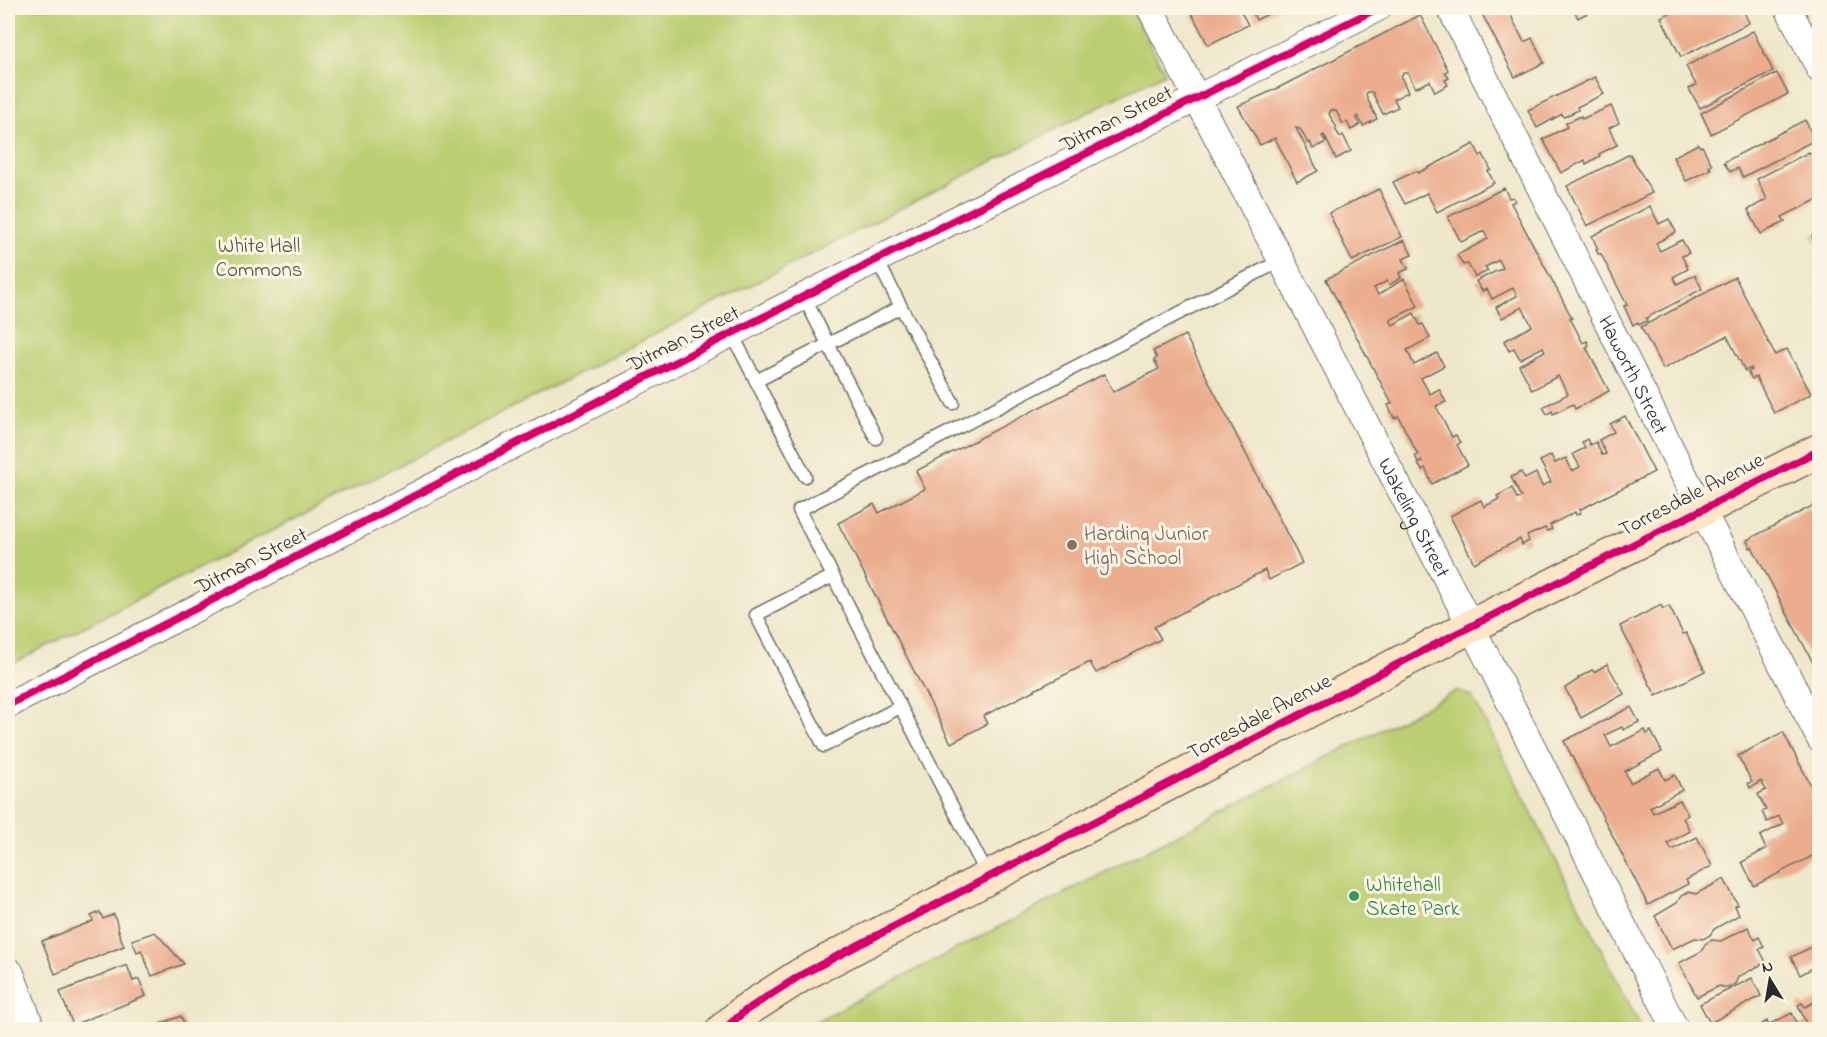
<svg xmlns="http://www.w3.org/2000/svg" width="1827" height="1037" viewBox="0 0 1827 1037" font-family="'Indie Flower',sans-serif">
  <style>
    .green { fill: #bbce72; stroke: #737c4e; stroke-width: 1.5 }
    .building { fill: #ebad8e }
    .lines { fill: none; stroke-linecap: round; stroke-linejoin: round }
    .service-casing { stroke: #6f6d63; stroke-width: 15 }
    .minor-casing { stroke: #6f6d63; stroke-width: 28 }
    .tertiary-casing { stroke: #6f6d63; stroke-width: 34 }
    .secondary-casing { stroke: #6f6d63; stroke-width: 36 }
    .service { stroke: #fff; stroke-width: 12 }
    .minor { stroke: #fff; stroke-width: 26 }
    .tertiary { stroke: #fff; stroke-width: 32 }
    .secondary { stroke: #fde5c5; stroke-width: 33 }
    .cycleway-casing { stroke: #fcf5e5; stroke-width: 11 }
    .cycleway { stroke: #d6006c; stroke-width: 8 }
    .education-dot { fill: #8d6e63; stroke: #fcf5e5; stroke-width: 2 }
    .leisure-dot { fill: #2e9e5b; stroke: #fcf5e5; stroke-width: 2 }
    .labels { text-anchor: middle; stroke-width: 6; stroke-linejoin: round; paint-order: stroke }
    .street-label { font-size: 21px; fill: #2b2b2b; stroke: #fcf5e5 }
    .park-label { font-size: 21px; fill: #4f543d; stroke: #fcf5e5 }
    .education-label { font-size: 21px; fill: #785e54; stroke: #fcf5e5; text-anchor: start }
    .leisure-label { font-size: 21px; fill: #27864d; stroke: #fcf5e5; text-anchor: start }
  </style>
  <rect width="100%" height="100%" fill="#fcf5e5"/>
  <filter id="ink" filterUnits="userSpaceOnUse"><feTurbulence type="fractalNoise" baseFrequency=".0167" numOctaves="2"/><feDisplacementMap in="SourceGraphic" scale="12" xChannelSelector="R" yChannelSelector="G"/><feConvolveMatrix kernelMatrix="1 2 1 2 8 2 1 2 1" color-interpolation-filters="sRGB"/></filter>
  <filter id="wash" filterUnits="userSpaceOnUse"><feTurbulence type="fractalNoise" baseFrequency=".008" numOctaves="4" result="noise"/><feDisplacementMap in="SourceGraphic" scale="24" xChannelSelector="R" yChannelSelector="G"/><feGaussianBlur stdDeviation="1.35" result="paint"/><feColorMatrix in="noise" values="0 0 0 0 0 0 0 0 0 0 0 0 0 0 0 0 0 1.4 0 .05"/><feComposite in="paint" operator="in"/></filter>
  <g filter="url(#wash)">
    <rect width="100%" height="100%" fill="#eee7ca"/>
    <g class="green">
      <path d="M8,8h1122l35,65 -1157,593z"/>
      <path d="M1456,691l16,5 170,333h-838l7,-5z"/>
    </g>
    <g id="blocks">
      <g class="building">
        <path d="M1189,8h50l9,17 -40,20z"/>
        <path d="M1248,8h32l-24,12 -4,-8 -2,1z"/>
        <path d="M1479,8h28l17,34 8,-4 12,25 -29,14z"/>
        <path d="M1573,8h24l-19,10z"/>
        <path d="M1680,8h62l7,15 -68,34 -20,-40z"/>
        <path d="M1420,15l28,55 -3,2 4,6 -4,2 3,5 -13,7 -5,-11 -15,7 -7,-15h-5l-2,4 7,15 -14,7 4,8 -15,7 -11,-22h-5l-1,4 11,23 -14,7 -5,-10 -2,1 4,8 -9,5 -4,-8 -4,2 -7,-13 -5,-1 -2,4 8,14 -2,1 5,8 3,-2 8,16 -15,8 -12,-24 -2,1 4,6 -13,7 -3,-7 -2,1 -8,-14 -4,-1 22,43 -21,11 -22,-44 -15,7 -22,-39 38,-17z"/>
        <path d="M1753,31l20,40 -73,37 -11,-19 7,-4 -10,-19z"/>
        <path d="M1777,73l11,21 -77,40 -10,-21z"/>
        <path d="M1595,77l9,17 -27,13 1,3 -14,7 -2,-3 -25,14 -9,-18z"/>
        <path d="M1611,106l8,17 -10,5 8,17 -18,9 1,2 -14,8 -1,-4 -24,13 -18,-34 24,-12 -1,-4 15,-7 1,3z"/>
        <path d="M1805,120l10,20 -72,37 -5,-9 -8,4 -6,-10z"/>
        <path d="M1474,144l6,12 3,-2 8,16 -3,1 6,12 -57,29 -10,-19 -22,11 -12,-22 23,-11 2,2z"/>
        <path d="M1698,144l2,3 2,-1 10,19 -3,2 2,2 -25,12 -13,-24z"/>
        <path d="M1818,150l2,3v45l-38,19 3,5 -24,12 -13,-24 19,-11 -10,-20 52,-27 1,2z"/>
        <path d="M1630,154l22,39 -65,33 -20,-40z"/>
        <path d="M1504,188l5,10 4,-1 2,4 -4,2 61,115h-2l13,25 4,-2 2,4 -3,2 23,44 -34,18 -2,-5 -20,10 -1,-3 -5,3 -4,-7 25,-13 -10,-18 -26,14 -5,-10 -8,-15 26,-14 -2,-4 -23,12 -6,-11 -5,3 -5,-10 28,-15 -10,-19 -20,11 -6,-11 21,-11 -4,-8 -21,11 -5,-10 -5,2 -6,-10 27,-13 -4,-8 -14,7 3,4 -13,6 -7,-13 -5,1 -6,-10 31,-16 -4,-8 -23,11 -13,-25z"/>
        <path d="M1379,189l23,48 -50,24 -23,-48z"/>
        <path d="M1650,206l9,18 10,-5 7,13 -20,11 4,8 22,-11 7,13 -7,3 6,13 -15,8 4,7 18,-9 7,14 -56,29 1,3 -8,4 -1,-3 -5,3 -9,-19 3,-1 -26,-51h-3l-2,-5h2l-6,-13z"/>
        <path d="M1820,232v17l-8,-13z"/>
        <path d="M1404,240l8,15 -9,4 5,10 -9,4 2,5 -12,7 -2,-4 -13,7 4,7 26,-16 14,27 -28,14 3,5 21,-12 6,12 3,-1 7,14 -23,12 7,15 23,-12 7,13 -23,12 9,16 9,-5 7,13 -10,4 16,31 4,-2 4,8 -3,2 11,20 -36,19 -7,-16 -3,2 -4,-6 4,-2 -1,-2 -3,2 -3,-6 3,-1 -20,-39 -4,2 -6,-13 4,-1 -66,-125z"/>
        <path d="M1735,277l40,78 12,-6 24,45 -37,19 -18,-36 -4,2 -4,-7 4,-2 -1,-2 -6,3 -18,-35 -64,33 -22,-42z"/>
        <path d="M1185,335l117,228 -33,17 -4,-10 -111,57 7,12 -65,34 -6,-11 -107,54 4,8 -36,19 -113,-220 36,-19 5,9 46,-24 -9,-18 188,-97 9,18 46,-23 -5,-9 3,-2 -4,-7z"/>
        <path d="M1625,416l29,56 -75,38 2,3 -5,2 -1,-3 -25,13 2,4 -5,2 -2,-3 -18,8 2,5 -7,4 -2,-6 -46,24 -24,-47 31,-16 3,7 15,-8 -2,-3 15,-8 5,11 4,-2 -10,-20 10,-5 4,7 11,-6 6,13 9,-4 -11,-21 11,-6 4,8 11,-5 6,13 8,-4 -7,-13 12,-6 -3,-6 5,-3 3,6 6,-3 6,13 4,-1 -7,-14 15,-8 -4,-8z"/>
        <path d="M1820,502v174l-68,-129 -2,1 -3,-8z"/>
        <path d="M1661,605l2,4 6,-3 14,28 3,-1 19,38 -49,25 -36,-70z"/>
        <path d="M1607,664l17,30 -43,24 -16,-30 14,-9 -1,-1 14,-8 2,2z"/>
        <path d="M1631,707l8,15 -16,8 -1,-3 -17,8 6,12 34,-17 2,4 4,-3 11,21 -37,19 5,12 29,-15 6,12 10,-5 7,15 -32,17 3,6 27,-13 8,15 -5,3 7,13 -22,12 2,4 2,3 25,-13 15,29 -26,14 2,4 -40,21 -84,-164z"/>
        <path d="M1783,732l37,71v49l-66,34 -12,-24 24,-13 -6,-13 23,-12 -4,-8 -12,6 -5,-10 4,-2 -8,-16 8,-4 -5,-9 -11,7 -2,-5 4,-1 -14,-26z"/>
        <path d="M1724,879l14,26 -3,1 4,9 -25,14 -4,6 -7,4 -8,-1 -23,11 -17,-33 22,-13 4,-7 7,-4 8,2z"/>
        <path d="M100,912l3,7 11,-5 5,17h-1l6,15 -69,28 -13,-33 51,-20 -2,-5z"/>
        <path d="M1748,927l7,13 4,-3 5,10 -5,2 7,13 -28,15 -3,7 -7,4 -9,-2 -22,11 -18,-34 23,-12 3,-7 7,-4 9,1z"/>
        <path d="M155,932l29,32 -32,12 -11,-26 -4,2 -5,-12z"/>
        <path d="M1820,943v21l-20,11 -9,-18z"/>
        <path d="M127,965l6,16 6,-2 7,17 -73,29 -13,-33z"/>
        <path d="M1752,978l9,18 -51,27 -10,-19z"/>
        <path d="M1820,999v30h-61l5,-2 -2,-3 5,-3 1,4 24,-12 6,13 4,-1 4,-2 -8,-18 4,-2 3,4z"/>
        <path d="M181,1016l5,13h-39z"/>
      </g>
    </g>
  </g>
  <g filter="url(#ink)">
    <use href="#blocks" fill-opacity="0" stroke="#6f6d63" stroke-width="1.5"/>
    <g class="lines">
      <g class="service-casing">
        <g id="service">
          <path d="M804,297l72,141"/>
          <path d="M901,307l52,96"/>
          <path d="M732,334l73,142"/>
          <path d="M756,381l145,-74 -24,-47"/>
          <path d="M833,576l-34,-66 481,-249"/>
          <path d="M900,707l-76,39 -68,-131 77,-39 155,300"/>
        </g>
      </g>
      <g class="minor-casing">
        <g id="minor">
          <path id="s1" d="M1150,8l321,618 205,404"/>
          <path id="s2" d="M1450,8l232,463 138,268"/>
          <path d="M1788,8l32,62"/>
          <path d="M8,705c455,-234 911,-470 1370,-697"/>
        </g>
      </g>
      <g class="tertiary-casing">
        <path id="tertiary" d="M8,974l21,56"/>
      </g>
      <g class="secondary-casing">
        <path id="secondary" d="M723,1030l22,-19 56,-36 643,-335 376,-190"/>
      </g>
      <use href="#service" class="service"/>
      <use href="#minor" class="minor"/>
      <use href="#tertiary" class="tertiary"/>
      <use href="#secondary" class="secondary"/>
      <g class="cycleway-casing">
        <g id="cycleway">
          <path d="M8,705c455,-234 911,-470 1370,-697"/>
          <path d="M723,1030l22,-19 56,-36 643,-335 376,-190"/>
        </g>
      </g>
      <use href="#cycleway" class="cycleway"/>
    </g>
  </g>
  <circle class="education-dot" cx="1072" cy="545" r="6"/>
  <circle class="leisure-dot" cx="1354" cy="896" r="6"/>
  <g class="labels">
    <g class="street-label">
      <text transform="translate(1116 118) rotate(-27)" y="7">Ditman Street</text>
      <text transform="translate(683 338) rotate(-27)" y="7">Ditman Street</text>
      <text dy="7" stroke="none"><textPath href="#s2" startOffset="410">Haworth Street</textPath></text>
      <text transform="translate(1691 494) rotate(-27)" y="7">Torresdale Avenue</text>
      <text dy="7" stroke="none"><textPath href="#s1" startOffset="574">Wakeling Street</textPath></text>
      <text transform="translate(251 560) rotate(-27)" y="7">Ditman Street</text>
      <text transform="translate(1259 716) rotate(-28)" y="7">Torresdale Avenue</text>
    </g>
    <g class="park-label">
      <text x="259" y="252">White Hall<tspan x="259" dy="24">Commons</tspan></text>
    </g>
    <g class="education-label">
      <text x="1084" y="540">Harding Junior<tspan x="1084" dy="24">High School</tspan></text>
    </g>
    <g class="leisure-label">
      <text x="1366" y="891">Whitehall<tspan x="1366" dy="24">Skate Park</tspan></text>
    </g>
  </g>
  <rect width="1827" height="1037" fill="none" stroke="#fcf5e5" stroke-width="30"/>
  <g transform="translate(1770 980) rotate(349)" stroke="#fcf5e5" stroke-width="4.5" paint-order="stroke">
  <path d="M0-4.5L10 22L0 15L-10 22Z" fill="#2b2b2b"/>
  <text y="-9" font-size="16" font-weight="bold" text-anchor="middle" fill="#2b2b2b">N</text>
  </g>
</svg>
